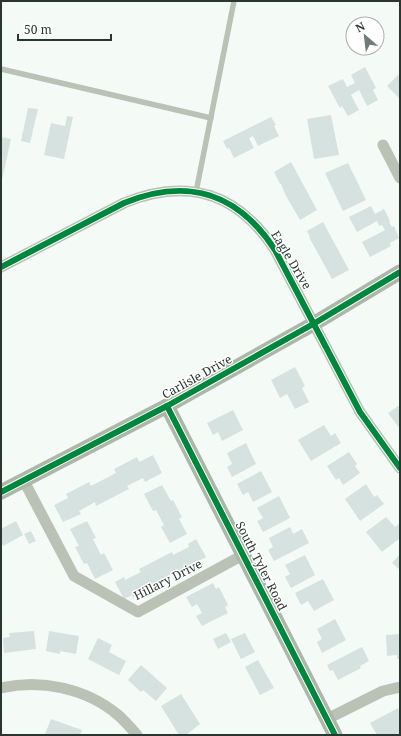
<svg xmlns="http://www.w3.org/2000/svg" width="401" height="736" viewBox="0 0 401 736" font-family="'Noto Serif',serif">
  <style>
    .building { fill: #d6e2df }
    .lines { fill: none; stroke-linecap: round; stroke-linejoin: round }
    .lane { stroke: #bac2b6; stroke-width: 5.5 }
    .street { stroke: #bac2b6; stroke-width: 11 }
    .secondary { stroke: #adb7a8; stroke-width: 15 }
    .cycleway-casing { stroke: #fff; stroke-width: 8 }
    .cycleway { stroke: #00873e; stroke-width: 6 }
    .labels { text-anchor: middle; stroke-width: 3; stroke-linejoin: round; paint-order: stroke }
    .street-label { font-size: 12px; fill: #2a3730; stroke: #fff }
  </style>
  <rect width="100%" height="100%" fill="#f4fbf7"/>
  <g class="building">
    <path d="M365,67l11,21 -3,2 5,10 -11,6 -8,-16 -8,5 8,15 -11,6 -6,-10 -2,2 -12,-22 15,-7 4,8 8,-4 -4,-8z"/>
    <path d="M400,73v26l-13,-13z"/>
    <path d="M28,108l10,1 -8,34 -9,-2z"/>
    <path d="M331,115l8,40 -25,4 -7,-40z"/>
    <path d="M67,116l6,1 -9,42 -20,-4 7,-32 14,3z"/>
    <path d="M271,117l5,8 -2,1 5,10 -21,10 -5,-10 -4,2 5,10 -20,10 -5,-10 -2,1 -4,-8z"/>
    <path d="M1,137l10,2 -9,41h-1z"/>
    <path d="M291,162l26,48 -17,10 -14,-24 -5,-12h-1l-6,-12z"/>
    <path d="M348,163l18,37 -23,11 -18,-38z"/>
    <path d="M371,206l4,8 9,-5 6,12 -1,1 3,5 2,-1 5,12 -9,5 1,3 -21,11 -8,-15 23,-12 -3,-5 -3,1 -2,-5 -20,11 -8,-15z"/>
    <path d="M323,222l26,48 -17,9 -23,-42h1l-3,-6z"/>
    <path d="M295,367l10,19 -3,2 7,14 -14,7 -8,-15 -7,4 -9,-18z"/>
    <path d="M400,405v24l-12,-16z"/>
    <path d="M233,410l10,20 -21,11 -4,-9 -5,3 -6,-12z"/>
    <path d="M324,425l7,11 4,-3 6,10 -30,18 -13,-21z"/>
    <path d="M246,443l10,21 -24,13 -5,-10 5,-3 -5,-11z"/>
    <path d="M349,452l8,12 -2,2 5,7 -17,12 -4,-7 -3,2 -9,-14z"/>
    <path d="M153,455l9,18 -17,9 -2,-4 -16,8 2,3 -33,17 -1,-4 -16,9 2,3 -18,8 -9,-17 14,-7 -2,-4 23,-12 2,4 25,-13 -2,-4 23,-12 2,5z"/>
    <path d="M261,471l11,21 -19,10 -5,-10 -5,3 -6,-11z"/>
    <path d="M366,484l8,13 3,-2 7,9 -24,17 -15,-22z"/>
    <path d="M162,485l9,16 2,-1 9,17 -3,2 8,15 -17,9 -9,-16 3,-2 -8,-15 -3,1 -9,-17z"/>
    <path d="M279,496l11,22 -27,14 -6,-11 6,-3 -6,-10z"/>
    <path d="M386,517l9,10 5,-4v15l-18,14 -16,-20z"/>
    <path d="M16,521l7,14 -20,11 -2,-5v-12z"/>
    <path d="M87,521l9,17 -3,1 8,16 3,-2 9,17 -18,9 -8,-16 -3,1 -9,-17 4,-1 -9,-17z"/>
    <path d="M290,527l3,7 9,-5 7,14 -35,18 -6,-11 5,-3 -4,-9z"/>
    <path d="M31,531l5,10 -7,3 -5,-10z"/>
    <path d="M196,539l10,18 -9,5 2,2 -17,9 -1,-3 -32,16 2,3 -18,9 -1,-3 -8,4 -9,-17 9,-5 1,3 16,-8 -2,-3 33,-17 1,3 16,-8 -1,-3z"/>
    <path d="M400,554v16l-8,-7z"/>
    <path d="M305,555l10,20 -24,13 -6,-11 5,-3 -5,-9z"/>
    <path d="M323,579l11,21 -20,11 -6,-10 -7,4 -6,-12z"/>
    <path d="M213,583l3,6 3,-2 9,18 -3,2 3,6 -26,13 -6,-10 6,-3 -5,-9 -5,3 -6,-10z"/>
    <path d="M335,619l11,21 -24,13 -5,-11 5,-3 -5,-10z"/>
    <path d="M34,631l2,18 -32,4 -1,-15 7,-1 -1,-4z"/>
    <path d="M49,631l30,5 -3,18 -16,-3v3l-14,-3z"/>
    <path d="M226,633l5,9 -13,7 -5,-10z"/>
    <path d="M245,633l10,19 -14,7 -10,-20z"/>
    <path d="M400,634v25h-3v-4l-10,1 -1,-21z"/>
    <path d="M98,638l14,7 -3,7 17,9 -7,14 -31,-16z"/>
    <path d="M362,647l7,14 -9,5 1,2 -23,12 -5,-10 -3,1 -3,-6z"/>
    <path d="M258,660l16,28 -14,7 -15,-28z"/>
    <path d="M141,665l26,23 -11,13 -13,-11 -2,2 -13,-12z"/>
    <path d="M181,694l19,30 -14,11h-7l-18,-29z"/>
    <path d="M398,708l2,5v9l-1,1 1,3v8l-23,1 -7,-12z"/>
    <path d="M51,719l31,11 -2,5h-32l-3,-1z"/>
  </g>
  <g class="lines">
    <g class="lane">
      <path d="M1,69l210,49"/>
      <path d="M196,192l38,-191"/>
    </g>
    <g class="street">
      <path d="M383,145l17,33"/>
      <path d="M1,267l123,-64c63,-26 114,-10 151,47l85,162 40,56"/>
      <path d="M24,481l50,95 64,36 105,-57"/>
      <path d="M1,688c40,-9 85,0 117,27 7,6 13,13 19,20"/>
      <path d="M327,719l56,-28 17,-4"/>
    </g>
    <g class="secondary">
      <path d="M167,406l168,329"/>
      <path d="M1,492l166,-86 148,-83 85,-51"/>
    </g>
    <g class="cycleway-casing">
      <g id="cycleway">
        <path d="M1,267l123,-64c63,-26 114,-10 151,47l85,162 40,56"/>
        <path d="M167,406l168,329"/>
        <path d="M1,492l166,-86 148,-83 85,-51"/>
      </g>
    </g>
    <use href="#cycleway" class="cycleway"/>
  </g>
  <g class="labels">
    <g class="street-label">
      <text transform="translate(291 260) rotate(59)" y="4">Eagle Drive</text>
      <text transform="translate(197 377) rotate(-29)" y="4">Carlisle Drive</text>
      <text transform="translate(261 566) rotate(63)" y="4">South Tyler Road</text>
      <text transform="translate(168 580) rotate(-27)" y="4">Hillary Drive</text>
    </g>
  </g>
  <rect width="401" height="736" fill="none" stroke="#2a3730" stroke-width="4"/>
  <g transform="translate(365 36) rotate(332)"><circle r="19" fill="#ffffff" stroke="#aaafac"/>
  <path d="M0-3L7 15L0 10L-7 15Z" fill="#717c76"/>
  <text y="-6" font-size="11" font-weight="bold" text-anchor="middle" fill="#2a3730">N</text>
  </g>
  <path d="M18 34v6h93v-6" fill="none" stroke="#2a3730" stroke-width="2"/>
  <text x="24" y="34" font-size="12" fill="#2a3730" stroke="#ffffff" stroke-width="3" paint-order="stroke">50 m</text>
</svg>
